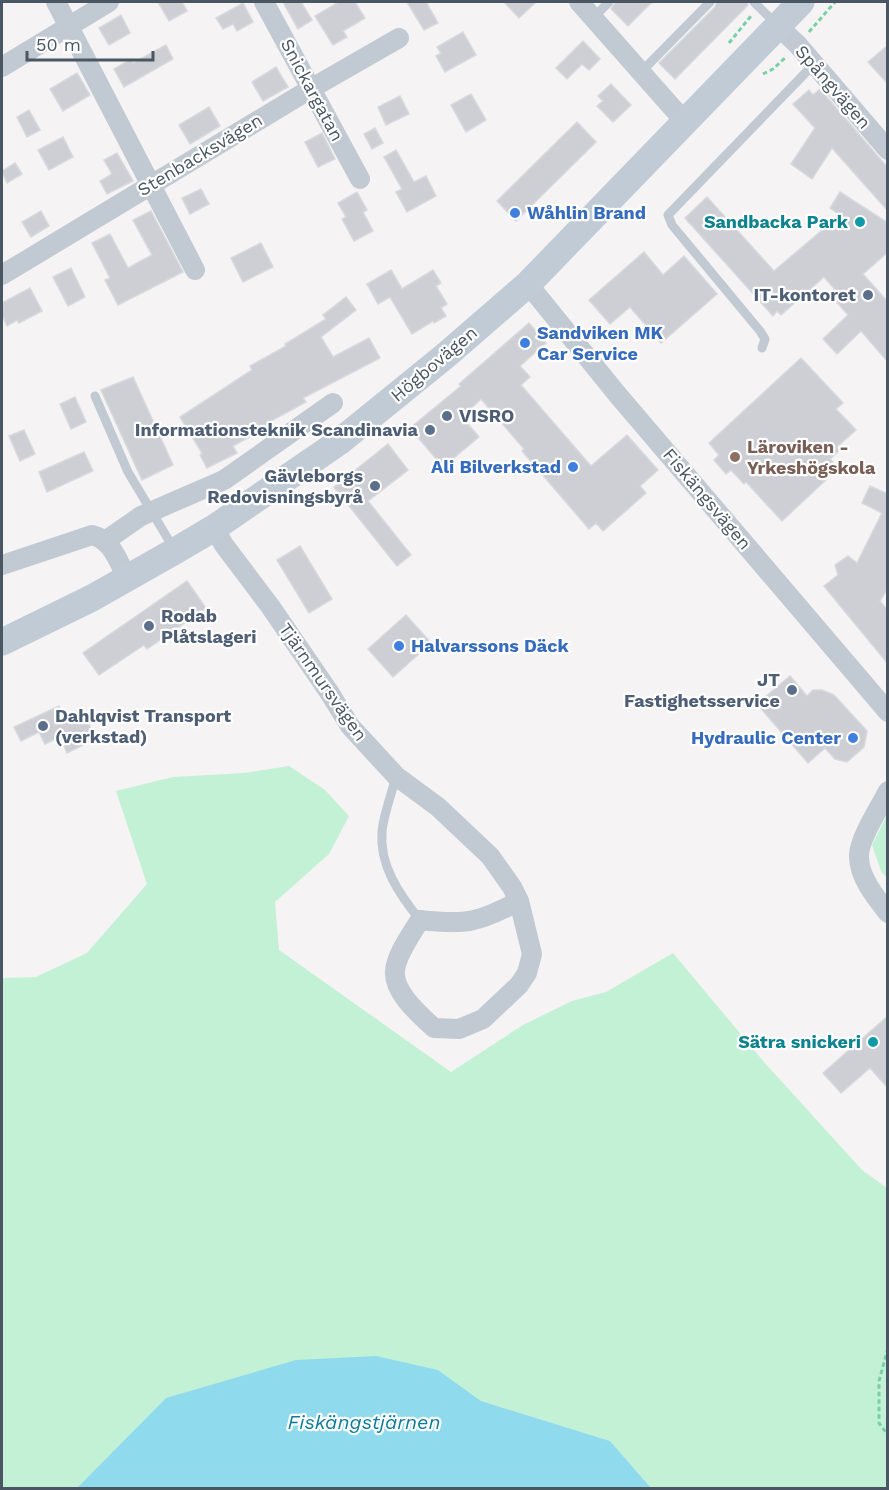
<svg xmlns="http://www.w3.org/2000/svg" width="889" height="1490" viewBox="0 0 889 1490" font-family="'Work Sans',sans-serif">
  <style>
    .green { fill: #c3f1d5 }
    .water { fill: #90daee }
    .building { fill: #cdcfd5; stroke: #d7d9de; stroke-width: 1.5 }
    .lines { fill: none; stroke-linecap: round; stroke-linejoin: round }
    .path { stroke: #7ad0a6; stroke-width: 3; stroke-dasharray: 4.5 3; stroke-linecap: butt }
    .lane { stroke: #c1cad2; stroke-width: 9 }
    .street { stroke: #c1cad2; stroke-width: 20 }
    .secondary { stroke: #c1cbd6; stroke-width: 27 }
    .shop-dot { fill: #3f7fe0; stroke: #fff; stroke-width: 2 }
    .culture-dot { fill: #0f9aa8; stroke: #fff; stroke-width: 2 }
    .service-dot { fill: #5c6f8a; stroke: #fff; stroke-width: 2 }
    .education-dot { fill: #8d6e63; stroke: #fff; stroke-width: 2 }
    .labels { text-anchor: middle; stroke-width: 4.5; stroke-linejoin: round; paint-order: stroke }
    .street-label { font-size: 18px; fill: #4a5661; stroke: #fff }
    .shop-label { font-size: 18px; font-weight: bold; fill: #366cbe; stroke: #fff; text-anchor: start }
    .culture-label { font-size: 18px; font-weight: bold; fill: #0d838f; stroke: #fff; text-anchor: end }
    .service-label { font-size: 18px; font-weight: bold; fill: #4e5e75; stroke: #fff; text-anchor: end }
    .education-label { font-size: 18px; font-weight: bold; fill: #785e54; stroke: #fff; text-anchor: start }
    .water-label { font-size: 20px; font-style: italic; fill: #0c7c9b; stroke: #fff }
  </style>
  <rect width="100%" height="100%" fill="#f5f3f3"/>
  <g class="green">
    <path d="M289,766l36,24 24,26 -20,38 -54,48 4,48 172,122 72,-47 49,-24 34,-9 67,-39 91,109 98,108 25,18v300h-236l-41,-47 -129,-40 -43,-31 -272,28 -89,90h-75v-510l34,-1 51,-24 60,-69 -31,-93 57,-14 71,-4z"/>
    <path d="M887,815l1,63h-1l-6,-7 -9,-26z"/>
  </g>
  <path class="water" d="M376,1356l62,14 43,31 129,40 41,47h-574l89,-90 130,-38z"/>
  <g class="building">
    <path d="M158,2h24l5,9 -18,10z"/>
    <path d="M283,2h18l11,18 -14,9z"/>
    <path d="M339,2h16l10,16 -22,13 4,6 -14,8 -18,-29z"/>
    <path d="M407,2h19l12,21 -14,7z"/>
    <path d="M504,2h32l-17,16z"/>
    <path d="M616,2h36l-24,24 -17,-17z"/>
    <path d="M717,2h30l1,3 -73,74 -16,-16 56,-56z"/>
    <path d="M243,3l10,19 -16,9 -4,-7 -10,5 -7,-11z"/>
    <path d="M121,15l9,18 -21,12 -10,-17z"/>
    <path d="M463,32l13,23 -31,17 -9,-16 5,-3 -4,-6z"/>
    <path d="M583,41l17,18 -11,11 -7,-6 -15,15 -11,-11z"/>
    <path d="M166,45l7,14 -49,28 -10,-18 17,-10 2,4z"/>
    <path d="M888,45v39l-20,-22z"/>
    <path d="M276,67l12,20 -25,14 -11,-19z"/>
    <path d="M77,73l13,22 -27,16 -13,-22z"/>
    <path d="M611,84l20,21 -18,17 -16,-16 6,-5 -5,-5z"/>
    <path d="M820,89l68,79v43l-56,-63 -20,31 -21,-15 24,-36 -22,-24 16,-14 4,5z"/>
    <path d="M471,94l15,26 -20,12 -15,-27z"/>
    <path d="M400,96l9,18 -23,11 -8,-18z"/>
    <path d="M209,107l11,19 -30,18 -11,-19z"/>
    <path d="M29,110l11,20 -13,7 -10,-20z"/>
    <path d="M577,122l19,20 -80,79 -19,-20z"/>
    <path d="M375,128l8,15 -11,6 -8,-15z"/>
    <path d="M322,133l13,26 -17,8 -13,-25z"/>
    <path d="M63,137l10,20 -24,13 -11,-20z"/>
    <path d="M396,150l18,32 12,-6 10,20 -29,16 -11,-20 6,-3 -18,-32z"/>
    <path d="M117,153l16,28 -26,13 -7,-13 12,-7 -8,-14z"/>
    <path d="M15,163l7,11 -15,9 -5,-12z"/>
    <path d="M201,189l8,15 -19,10 -8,-16z"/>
    <path d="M357,192l10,18 -4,2 10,19 -19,10 -12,-22 4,-2 -8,-14z"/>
    <path d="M840,192l48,31v29l-25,22 25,28v60l-27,-31 -24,23 -14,-15 25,-24 -13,-15 2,-8 -13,-15 -43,38 -4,-4 -4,5 -88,-98 22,-21 67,74 66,-56 -10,-7z"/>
    <path d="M41,211l8,15 -18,11 -9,-15z"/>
    <path d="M151,211l32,61 -65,33 -13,-25 5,-2 -18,-35 18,-9 18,34 24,-13 -19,-35z"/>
    <path d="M261,243l12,24 -30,15 -12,-24z"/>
    <path d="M644,252l19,23 21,-19 33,38 -56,49 -31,-36 -20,17 -21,-24z"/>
    <path d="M71,268l14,29 -17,9 -15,-29z"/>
    <path d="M391,270l11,19 31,-19 8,13 -5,3 11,18 -6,4 5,8 -12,7 -1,-2 -21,13 -22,-37 -12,7 -11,-20z"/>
    <path d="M30,288l12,23 -23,12 -2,-3 -10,6 -5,-11v-12z"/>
    <path d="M346,297l10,13 -35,27 12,20 36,-19 11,20 -77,40 3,4 -37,20 2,3 -38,21 4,7 -30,15 -7,-13 2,-2 -22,-36 72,-47 -2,-4 36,-20 -1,-2 41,-25 -3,-4z"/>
    <path d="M529,323l17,20 -26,23 10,11 -9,8 70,81 36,-31 31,35 -18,16 6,7 -43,38 -7,-8 -7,6 -67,-78 2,-2 -43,-50 -19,18 17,20 -36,30 -33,-39 51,-42 -2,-2z"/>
    <path d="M801,358l42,45 -7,6 20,21 -19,17 3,3 -10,9 3,3 -10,10 5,6 -46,43 -36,-39 -2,2 -13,-14 -5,4 -12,-14 5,-5 -10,-12z"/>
    <path d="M133,377l40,88 -31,15 -41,-90z"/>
    <path d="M75,397l11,25 -15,7 -11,-25z"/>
    <path d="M24,430l11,24 -15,7 -11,-25z"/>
    <path d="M388,444l20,26 -40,31 43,54 -14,11 -63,-79z"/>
    <path d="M84,452l9,19 -46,21 -8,-20z"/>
    <path d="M870,486l18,8v94l-8,13 8,10v53l-64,-78 14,-11 -3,-10 13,-9 9,7 25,-50 -20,-10z"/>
    <path d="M300,546l32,53 -23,14 -32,-53z"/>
    <path d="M187,581l19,27 -59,41 -3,-4 -45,30 -16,-22z"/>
    <path d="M406,615l25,28 -38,34 -25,-28z"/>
    <path d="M790,676l17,20 6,-6h9l12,5 33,36 -3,16 -17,15 -12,-3 -10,-11 -17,15 -51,-59z"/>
    <path d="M59,706l6,12 17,-8 14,29 -29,14 -7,-16 -15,7 -6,-12 -18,9 -7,-14z"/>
    <path d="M888,1016v72l-18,-20 -29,25 -18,-20z"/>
  </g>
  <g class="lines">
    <g class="path">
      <path d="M809,32l26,-30"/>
      <path d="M729,43l22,-27"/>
      <path d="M763,74l10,-5 13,-12"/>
      <path d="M888,1348l-9,33v42l9,12"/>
    </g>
    <g class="lane">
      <path d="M754,2l21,21"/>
      <path d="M593,18l16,-16"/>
      <path d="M641,72l69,-70"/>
      <path d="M762,348l3,-9 -5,-8 -88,-106 -4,-10 146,-151"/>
      <path d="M95,396l33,76 46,77"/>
      <path d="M396,776c-4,17 -12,37 -14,55 -3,34 17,63 38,89"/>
    </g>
    <g class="street">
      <path d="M56,2l139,268"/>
      <path d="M264,2l96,177"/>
      <path d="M579,2l106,120"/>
      <path d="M777,25l21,20 90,105"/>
      <path d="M2,67l107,-65"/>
      <path d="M2,275l310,-187 87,-50"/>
      <path d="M528,284l89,110 271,318"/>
      <path d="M214,528l10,17 46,61 59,86 21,34 46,50 42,31 52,49 22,31 7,14 13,53 -5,19 -8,12 -36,34 -24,10 -25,-1c-14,-13 -41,-36 -39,-57 1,-16 17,-38 25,-51 45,5 58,3 99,-19"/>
      <path d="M105,541l36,-25 83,-36 109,-77"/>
      <path d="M2,565l90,-30c20,5 26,26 35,43"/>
      <path d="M888,791c-9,18 -28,46 -29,64 -1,21 17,43 29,58"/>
    </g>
    <path class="secondary" d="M2,642l90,-44 83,-47 39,-23 125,-86 106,-86 83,-72 273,-282"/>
  </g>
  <g class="shop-dot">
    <circle cx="515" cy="213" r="6"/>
    <circle cx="525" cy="343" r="6"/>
    <circle cx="573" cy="467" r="6"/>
    <circle cx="399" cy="646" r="6"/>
    <circle cx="853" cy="738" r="6"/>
  </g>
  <g class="culture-dot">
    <circle cx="860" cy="222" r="6"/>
    <circle cx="873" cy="1042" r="6"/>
  </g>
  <g class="service-dot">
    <circle cx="868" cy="295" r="6"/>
    <circle cx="447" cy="416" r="6"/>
    <circle cx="430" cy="430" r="6"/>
    <circle cx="375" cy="486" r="6"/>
    <circle cx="149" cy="626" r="6"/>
    <circle cx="792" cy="690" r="6"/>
    <circle cx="43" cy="726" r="6"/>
  </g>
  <circle class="education-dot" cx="735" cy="457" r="6"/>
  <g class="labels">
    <g class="street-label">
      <text transform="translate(833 87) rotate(49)" y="6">Spångvägen</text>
      <text transform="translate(312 90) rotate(62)" y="6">Snickargatan</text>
      <text transform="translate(200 155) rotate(-31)" y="6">Stenbacksvägen</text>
      <text transform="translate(434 364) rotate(-40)" y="6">Högbovägen</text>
      <text transform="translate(707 499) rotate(50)" y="6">Fiskängsvägen</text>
      <text transform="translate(323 682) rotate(55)" y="6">Tjärnmursvägen</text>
    </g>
    <g class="shop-label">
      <text x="527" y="219">Wåhlin Brand</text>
      <text x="537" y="339">Sandviken MK<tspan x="537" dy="21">Car Service</tspan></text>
      <text x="561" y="473" text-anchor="end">Ali Bilverkstad</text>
      <text x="411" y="652">Halvarssons Däck</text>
      <text x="841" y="744" text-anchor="end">Hydraulic Center</text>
    </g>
    <g class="culture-label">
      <text x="848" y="228">Sandbacka Park</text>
      <text x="861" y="1048">Sätra snickeri</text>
    </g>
    <g class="service-label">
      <text x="856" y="301">IT-kontoret</text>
      <text x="459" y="422" text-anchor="start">VISRO</text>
      <text x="418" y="436">Informationsteknik Scandinavia</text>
      <text x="363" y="482">Gävleborgs<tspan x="363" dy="21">Redovisningsbyrå</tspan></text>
      <text x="161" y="622" text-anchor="start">Rodab<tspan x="161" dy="21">Plåtslageri</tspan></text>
      <text x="780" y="686">JT<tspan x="780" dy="21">Fastighetsservice</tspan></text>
      <text x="55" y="722" text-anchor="start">Dahlqvist Transport<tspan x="55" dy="21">(verkstad)</tspan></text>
    </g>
    <g class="education-label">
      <text x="747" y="453">Läroviken -<tspan x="747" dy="21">Yrkeshögskola</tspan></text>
    </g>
    <g class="water-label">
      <text x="364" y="1429">Fiskängstjärnen</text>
    </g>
  </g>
  <rect width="889" height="1490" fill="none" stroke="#4a5661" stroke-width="6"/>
  <path d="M27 51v9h126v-9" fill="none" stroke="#4a5661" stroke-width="3"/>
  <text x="36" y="51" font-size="18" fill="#4a5661" stroke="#ffffff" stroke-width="4.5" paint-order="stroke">50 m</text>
</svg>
